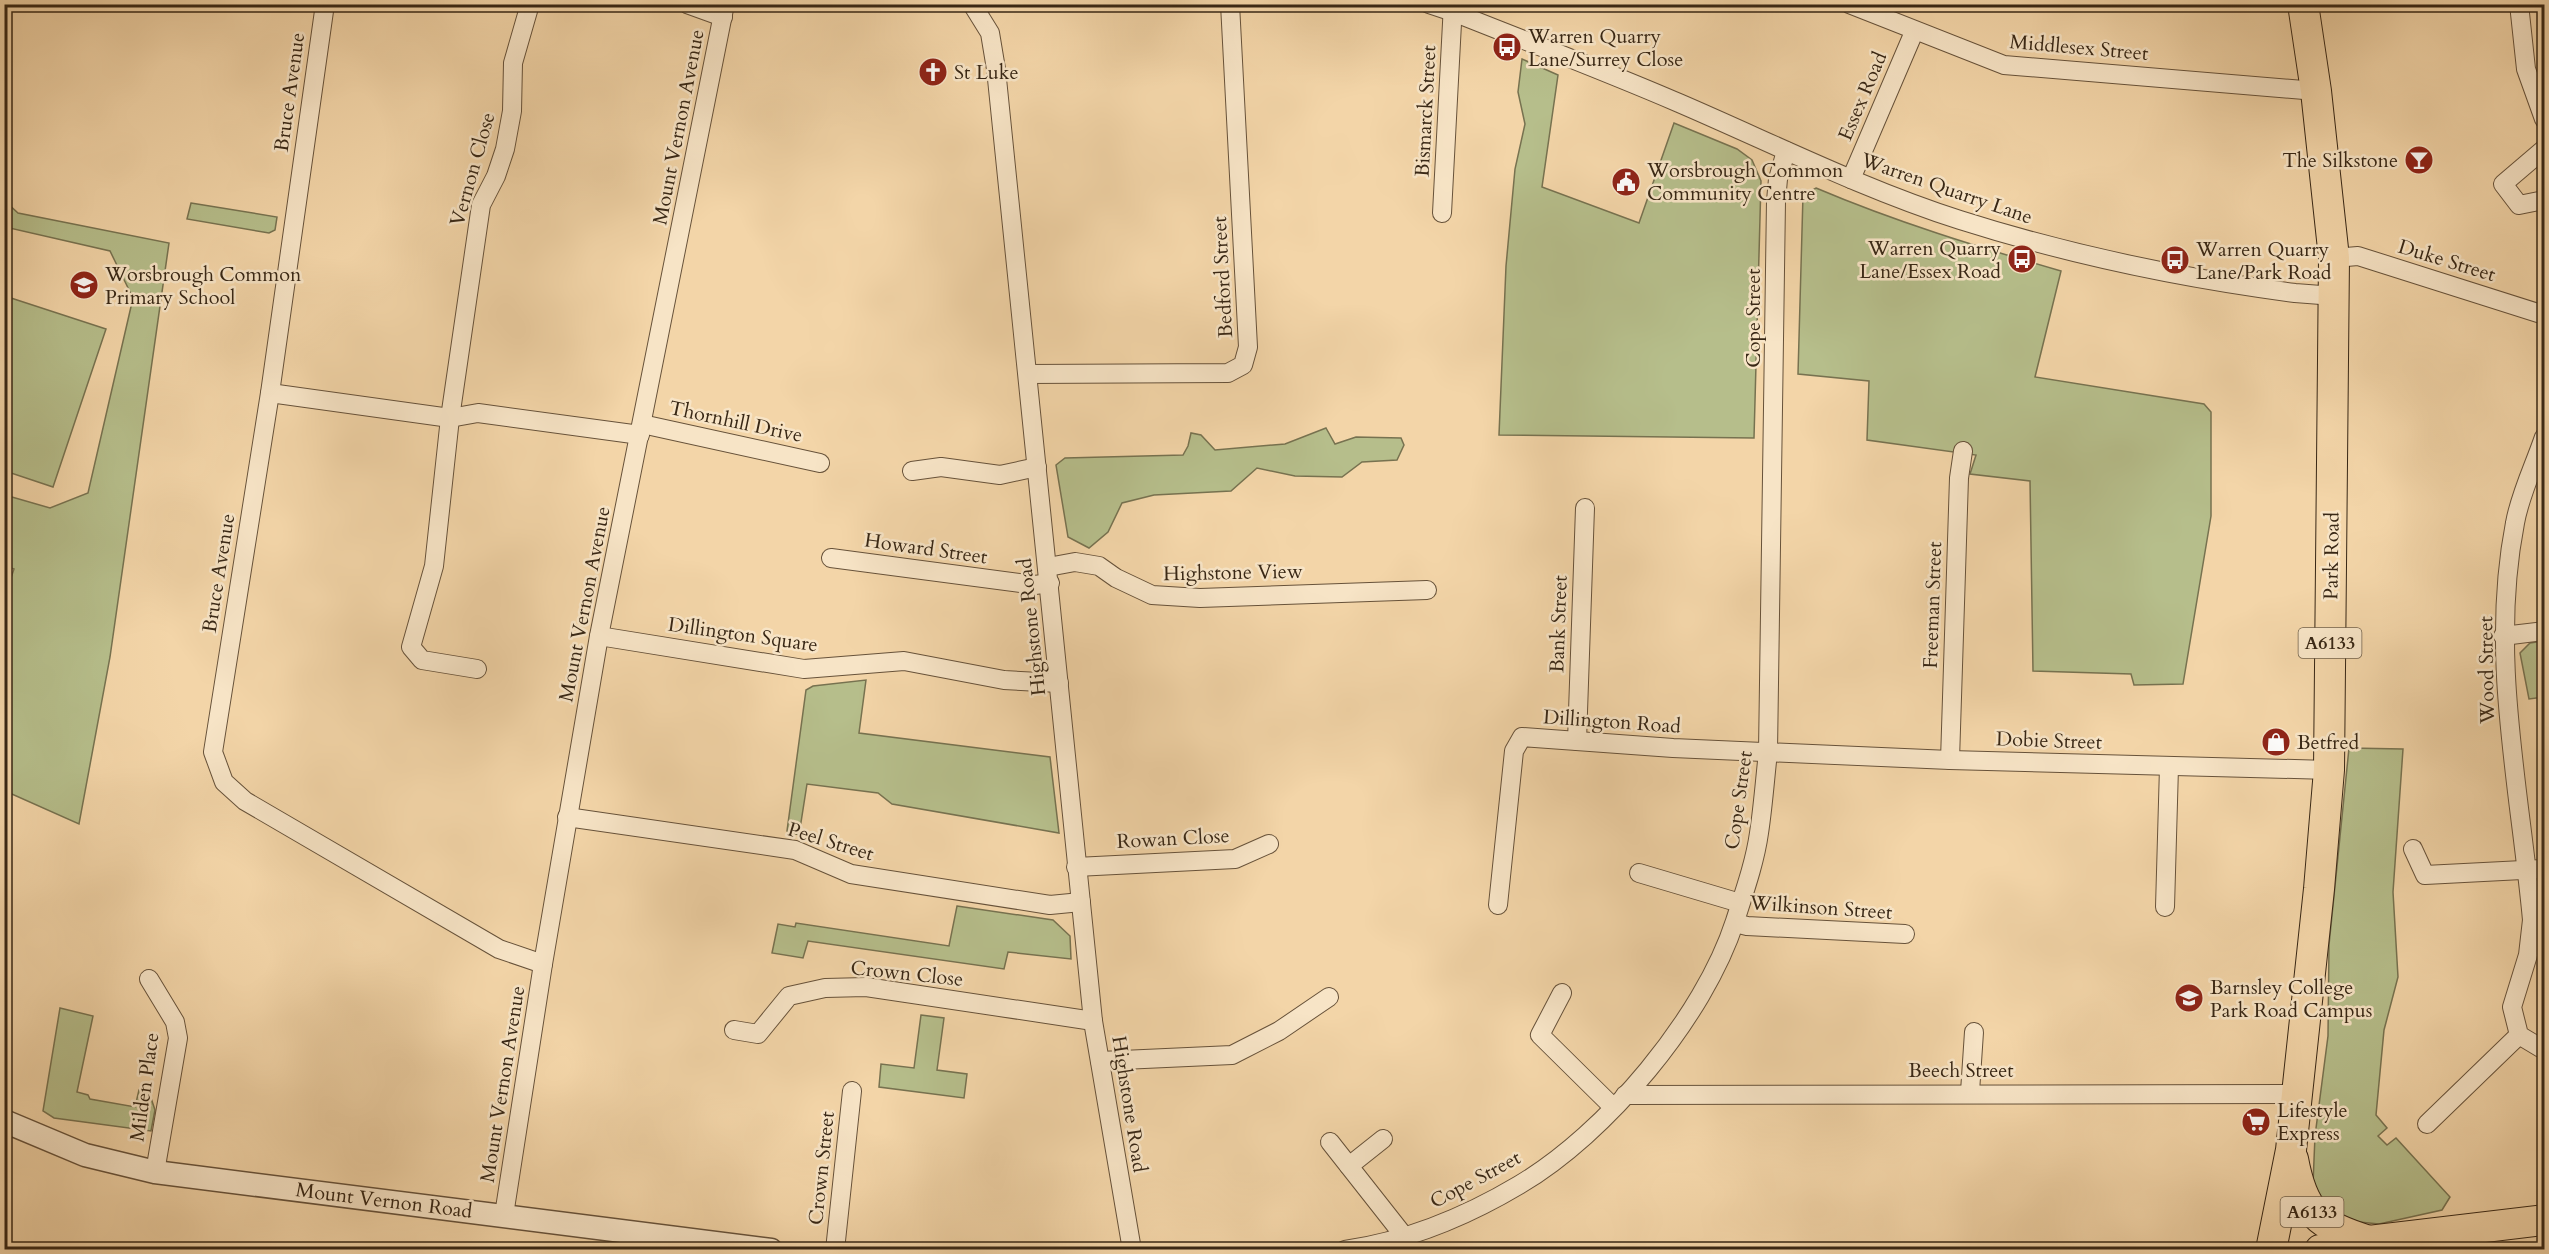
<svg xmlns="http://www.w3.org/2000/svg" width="2549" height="1254" viewBox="0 0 2549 1254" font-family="Cardo,serif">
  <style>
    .green { fill: #b6be8b; stroke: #777250; stroke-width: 1.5 }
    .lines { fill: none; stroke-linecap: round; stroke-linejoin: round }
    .minor-casing { stroke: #67523a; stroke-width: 20 }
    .tertiary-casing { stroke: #67523a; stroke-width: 25 }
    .trunk-casing { stroke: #382715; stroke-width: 32 }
    .minor { stroke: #f7e4c6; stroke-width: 18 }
    .tertiary { stroke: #f7e4c6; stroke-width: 22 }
    .trunk { stroke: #f3d5a8; stroke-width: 30 }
    .labels { text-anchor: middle; stroke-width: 5; stroke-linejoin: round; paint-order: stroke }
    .shield { fill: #f7e4c6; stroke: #71604a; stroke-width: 1.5 }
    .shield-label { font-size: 18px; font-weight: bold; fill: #382715 }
    .poi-label { font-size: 20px; fill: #382715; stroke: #f7e4c6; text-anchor: start }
    .street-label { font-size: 20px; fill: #382715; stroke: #f7e4c6 }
  </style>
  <rect width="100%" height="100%" fill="#f3d5a8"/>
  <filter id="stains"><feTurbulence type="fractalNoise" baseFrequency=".00333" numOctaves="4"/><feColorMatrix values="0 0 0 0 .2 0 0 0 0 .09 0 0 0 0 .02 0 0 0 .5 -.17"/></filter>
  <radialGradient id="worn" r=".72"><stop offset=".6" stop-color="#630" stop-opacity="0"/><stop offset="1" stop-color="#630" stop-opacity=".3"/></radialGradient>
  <g class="green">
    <path d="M1522,59l36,16 -16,112 97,36 35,-100 63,26 15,11 9,21 -7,257 -255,-3 7,-169 9,-97 10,-45 -7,-32z"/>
    <path d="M1816,188c80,34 162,59 245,83l-26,106 169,27 7,8v104l-28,168 -49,1 -3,-11 -98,-3 -3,-190 -60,-7 6,-19 -109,-15 2,-59 -71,-7 5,-179z"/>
    <path d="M5,201l13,12 151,30 -59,414 -31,167 -74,-33 -1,-193 10,-29 -9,-3v-71l45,13 38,-15 45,-195 -23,-47 -105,-24z"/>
    <path d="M191,203l86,14 -2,13 -6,3 -82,-14z"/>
    <path d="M11,298l95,31 -53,158 -48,-16 -1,-153z"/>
    <path d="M1326,428l9,16 21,-7 45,1 3,7 -7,15 -35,2 -20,15 -47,-1 -38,-8 -26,23 -77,4 -32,8 -14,29 -19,16 -21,-11 -12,-72 9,-7 118,-3 5,-9 3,-13 10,2 14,15 70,-6z"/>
    <path d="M2544,641v56l-15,2 -9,-46 10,-10z"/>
    <path d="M866,680l-7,53 191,24 9,76 -167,-29 -14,-11 -71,-9 -8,51 -12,-4 19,-141 7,-4z"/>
    <path d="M2349,748l54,1 -10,143 5,85 -14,53 -8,85 11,13 -9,8 9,9 9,-7 54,59 -8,13 -63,14 -20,-2 -19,-7 -18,-13 -9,-18 2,-48 13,-100 1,-91z"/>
    <path d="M957,906l96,14 17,16 1,23 -63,-7 -4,17 -196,-28 -5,17 -31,-5 6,-29 17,3 1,-4 153,23z"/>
    <path d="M60,1008l33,8 -16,76 11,3 2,4 45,8 4,-17 12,8 4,12 -4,21 -97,-13 -11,-7z"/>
    <path d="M921,1015l23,3 -7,52 30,4 -3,24 -85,-11 2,-23 33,4z"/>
  </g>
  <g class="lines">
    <g class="minor-casing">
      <g id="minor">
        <path d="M325,4l-55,389 -57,359 11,30 21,19 254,148 44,15"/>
        <path d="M687,4l36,13"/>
        <path d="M972,4l18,29 6,36 97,952 39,229"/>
        <path d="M1429,4l24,8c75,30 152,59 226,91 93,40 184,86 281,117 110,35 220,58 335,73l26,2 14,-5"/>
        <path d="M1849,4l155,61 312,26"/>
        <path d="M2519,4l7,65 18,50"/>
        <path d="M2544,149l-41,35 16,21 25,-5"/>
        <path d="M1851,179l63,-147"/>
        <path d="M1442,213l11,-209"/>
        <path d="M2334,258l24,-2 186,59"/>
        <path d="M1028,374l200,-1 15,-8 5,-18 -18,-343"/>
        <path d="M270,393l180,25 28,-5 162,22"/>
        <path d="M642,424l178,39"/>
        <path d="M2544,437c-9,27 -24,57 -29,86 -26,133 5,265 17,397l-4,35 -16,52 7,28 25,15"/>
        <path d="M912,471l29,-4 59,8 37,-8"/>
        <path d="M831,558l204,27 15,-2"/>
        <path d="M1048,567l27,-5 24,4 17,12 36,17 48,3 227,-8"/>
        <path d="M599,636l205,33 100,-8 100,19 55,3"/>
        <path d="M2503,636l41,-5"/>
        <path d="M477,669l-55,-9 -11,-13 23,-81 16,-148 31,-213 15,-29 9,-27 7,-38 1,-48 17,-59"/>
        <path d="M1577,741l8,-233"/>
        <path d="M1950,760l9,-282 4,-27"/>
        <path d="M567,817l228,33 56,24 199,31 31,-3"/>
        <path d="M2413,849l12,26 119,-6"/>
        <path d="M1076,867l159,-8 34,-15"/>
        <path d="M1639,873l101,30"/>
        <path d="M1498,905l16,-154 8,-14 151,11 277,12 379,10"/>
        <path d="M2165,907l4,-140"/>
        <path d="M1735,923l12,3 158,8"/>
        <path d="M149,979l26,43 3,16 -23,134"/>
        <path d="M1562,993l-22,42 73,72"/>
        <path d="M734,1030l24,4 31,-38 36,-8 41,-1 227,34"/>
        <path d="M1100,1061l132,-6 47,-24 50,-34"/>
        <path d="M1970,1092l4,-60"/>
        <path d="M1625,1095l672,-1"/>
        <path d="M2427,1124l92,-89"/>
        <path d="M1330,1142l74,94"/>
        <path d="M1349,1166l34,-27"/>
        <path d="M504,1215l39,-251 56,-328 126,-632"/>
        <path d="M835,1250l17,-159"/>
        <path d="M1345,1250c61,-9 122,-34 174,-65 87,-51 185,-168 216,-264 9,-28 20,-59 24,-88 4,-26 6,-54 9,-81l8,-551 2,-22 8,-28"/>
      </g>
    </g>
    <g class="tertiary-casing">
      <path id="tertiary" d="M4,1121l81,34 70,17 616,78"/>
    </g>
    <g class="trunk-casing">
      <g id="trunk">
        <path d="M2293,1159c10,54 25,66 76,82"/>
        <path d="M2271,1250l20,-100 28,-261 10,-119 5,-512 -18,-167 -13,-87"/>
        <path d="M2320,1250l49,-9 175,-21"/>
      </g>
    </g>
    <use href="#minor" class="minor"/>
    <use href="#tertiary" class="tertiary"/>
    <use href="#trunk" class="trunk"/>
  </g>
  <defs>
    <g id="bus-disc" transform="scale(1.5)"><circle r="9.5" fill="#8f2418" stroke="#f7e4c6"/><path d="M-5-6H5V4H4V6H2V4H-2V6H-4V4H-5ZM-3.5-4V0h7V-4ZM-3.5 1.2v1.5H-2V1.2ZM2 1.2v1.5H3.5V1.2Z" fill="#fff"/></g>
    <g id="church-disc" transform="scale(1.5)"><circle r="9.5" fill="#8f2418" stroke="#f7e4c6"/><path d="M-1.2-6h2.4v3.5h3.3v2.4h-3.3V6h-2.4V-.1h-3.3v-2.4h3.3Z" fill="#fff"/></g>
    <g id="bar-disc" transform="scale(1.5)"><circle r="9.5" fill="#8f2418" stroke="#f7e4c6"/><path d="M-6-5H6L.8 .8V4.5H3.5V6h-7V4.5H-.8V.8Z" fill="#fff"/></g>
    <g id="civic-disc" transform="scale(1.5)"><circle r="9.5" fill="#8f2418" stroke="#f7e4c6"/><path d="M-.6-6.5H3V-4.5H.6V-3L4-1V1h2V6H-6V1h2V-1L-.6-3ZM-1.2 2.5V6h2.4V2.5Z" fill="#fff"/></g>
    <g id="school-disc" transform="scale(1.5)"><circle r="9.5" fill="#8f2418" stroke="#f7e4c6"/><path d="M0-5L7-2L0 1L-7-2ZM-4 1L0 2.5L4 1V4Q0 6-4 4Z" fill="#fff"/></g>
    <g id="shop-disc" transform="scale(1.5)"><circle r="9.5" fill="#8f2418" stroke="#f7e4c6"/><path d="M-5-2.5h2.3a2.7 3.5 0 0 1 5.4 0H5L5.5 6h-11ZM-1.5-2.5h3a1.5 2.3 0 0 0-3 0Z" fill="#fff"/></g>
    <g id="university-disc" transform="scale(1.5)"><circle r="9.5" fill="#8f2418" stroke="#f7e4c6"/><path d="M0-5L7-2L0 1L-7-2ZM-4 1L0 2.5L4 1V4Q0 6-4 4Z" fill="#fff"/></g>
    <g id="supermarket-disc" transform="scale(1.5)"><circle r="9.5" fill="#8f2418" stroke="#f7e4c6"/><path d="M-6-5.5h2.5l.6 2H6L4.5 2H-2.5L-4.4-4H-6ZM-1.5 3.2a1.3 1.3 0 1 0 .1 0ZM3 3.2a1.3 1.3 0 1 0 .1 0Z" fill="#fff"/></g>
  </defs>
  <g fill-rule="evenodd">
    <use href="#bus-disc" x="1507" y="47"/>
    <use href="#church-disc" x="933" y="72"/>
    <use href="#bar-disc" x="2419" y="160"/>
    <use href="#civic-disc" x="1626" y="182"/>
    <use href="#bus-disc" x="2022" y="259"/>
    <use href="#bus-disc" x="2175" y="260"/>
    <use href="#school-disc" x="84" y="285"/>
    <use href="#shop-disc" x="2276" y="742"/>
    <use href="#university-disc" x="2189" y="998"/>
    <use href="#supermarket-disc" x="2256" y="1122"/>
  </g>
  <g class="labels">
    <g class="shield">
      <rect x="2298.5" y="628" width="63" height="30" rx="4.5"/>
      <rect x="2280.5" y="1197" width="63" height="30" rx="4.5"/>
    </g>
    <g class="shield-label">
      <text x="2330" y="649">A6133</text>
      <text x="2312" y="1218">A6133</text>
    </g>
    <g class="poi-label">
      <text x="1528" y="43">Warren Quarry<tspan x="1528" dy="23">Lane/Surrey Close</tspan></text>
      <text x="954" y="79">St Luke</text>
      <text x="2398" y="167" text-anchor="end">The Silkstone</text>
      <text x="1647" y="177">Worsbrough Common<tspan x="1647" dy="23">Community Centre</tspan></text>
      <text x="2001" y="255" text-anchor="end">Warren Quarry<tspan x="2001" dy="23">Lane/Essex Road</tspan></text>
      <text x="2196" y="256">Warren Quarry<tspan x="2196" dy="23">Lane/Park Road</tspan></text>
      <text x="105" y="281">Worsbrough Common<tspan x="105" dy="23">Primary School</tspan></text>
      <text x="2297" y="749">Betfred</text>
      <text x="2210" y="994">Barnsley College<tspan x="2210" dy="23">Park Road Campus</tspan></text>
      <text x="2277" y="1117">Lifestyle<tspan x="2277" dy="23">Express</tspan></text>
    </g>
    <g class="street-label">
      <text transform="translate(2079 47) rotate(5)" y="7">Middlesex Street</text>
      <text transform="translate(289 92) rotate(-82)" y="7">Bruce Avenue</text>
      <text transform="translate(1862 96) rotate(-67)" y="7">Essex Road</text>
      <text transform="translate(1425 111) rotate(-87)" y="7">Bismarck Street</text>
      <text transform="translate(678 127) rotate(-79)" y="7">Mount Vernon Avenue</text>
      <text transform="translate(472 169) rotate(-74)" y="7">Vernon Close</text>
      <text transform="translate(1947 188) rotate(19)" y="7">Warren Quarry Lane</text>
      <text transform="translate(2447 260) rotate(17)" y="7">Duke Street</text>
      <text transform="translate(1222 277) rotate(-93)" y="7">Bedford Street</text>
      <text transform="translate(1753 318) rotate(-90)" y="7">Cope Street</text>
      <text transform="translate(736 421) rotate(12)" y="7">Thornhill Drive</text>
      <text transform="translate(926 548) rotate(8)" y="7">Howard Street</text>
      <text transform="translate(2331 556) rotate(-89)" y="7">Park Road</text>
      <text transform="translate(1233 572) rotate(-1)" y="7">Highstone View</text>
      <text transform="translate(218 573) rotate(-81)" y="7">Bruce Avenue</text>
      <text transform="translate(584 604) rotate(-79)" y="7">Mount Vernon Avenue</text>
      <text transform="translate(1932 605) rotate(-88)" y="7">Freeman Street</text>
      <text transform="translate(1558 624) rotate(-88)" y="7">Bank Street</text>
      <text transform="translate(1031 627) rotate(-96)" y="7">Highstone Road</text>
      <text transform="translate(743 634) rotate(8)" y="7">Dillington Square</text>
      <text transform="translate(2486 670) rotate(-91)" y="7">Wood Street</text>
      <text transform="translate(1612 721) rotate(4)" y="7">Dillington Road</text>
      <text transform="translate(2049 740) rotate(2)" y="7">Dobie Street</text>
      <text transform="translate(1738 800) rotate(-82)" y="7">Cope Street</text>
      <text transform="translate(1173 838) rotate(-3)" y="7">Rowan Close</text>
      <text transform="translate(831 841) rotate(17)" y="7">Peel Street</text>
      <text transform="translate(1821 907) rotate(4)" y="7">Wilkinson Street</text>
      <text transform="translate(907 973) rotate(6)" y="7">Crown Close</text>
      <text x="1961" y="1077">Beech Street</text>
      <text transform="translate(502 1084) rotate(-81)" y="7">Mount Vernon Avenue</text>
      <text transform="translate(144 1087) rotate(-82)" y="7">Milden Place</text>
      <text transform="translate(1130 1104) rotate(81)" y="7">Highstone Road</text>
      <text transform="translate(821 1168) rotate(-84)" y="7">Crown Street</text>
      <text transform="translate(1475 1179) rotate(-28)" y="7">Cope Street</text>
      <text transform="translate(384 1200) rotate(7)" y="7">Mount Vernon Road</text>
    </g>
  </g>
  <rect width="2549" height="1254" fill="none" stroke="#f3d5a8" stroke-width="24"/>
  <rect x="6" y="6" width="2537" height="1242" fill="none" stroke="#382715" stroke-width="3"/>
  <rect x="12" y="12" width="2525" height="1230" fill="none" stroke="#382715" stroke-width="1.5"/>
  <rect width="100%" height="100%" filter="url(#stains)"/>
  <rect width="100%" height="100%" fill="url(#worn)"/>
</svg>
